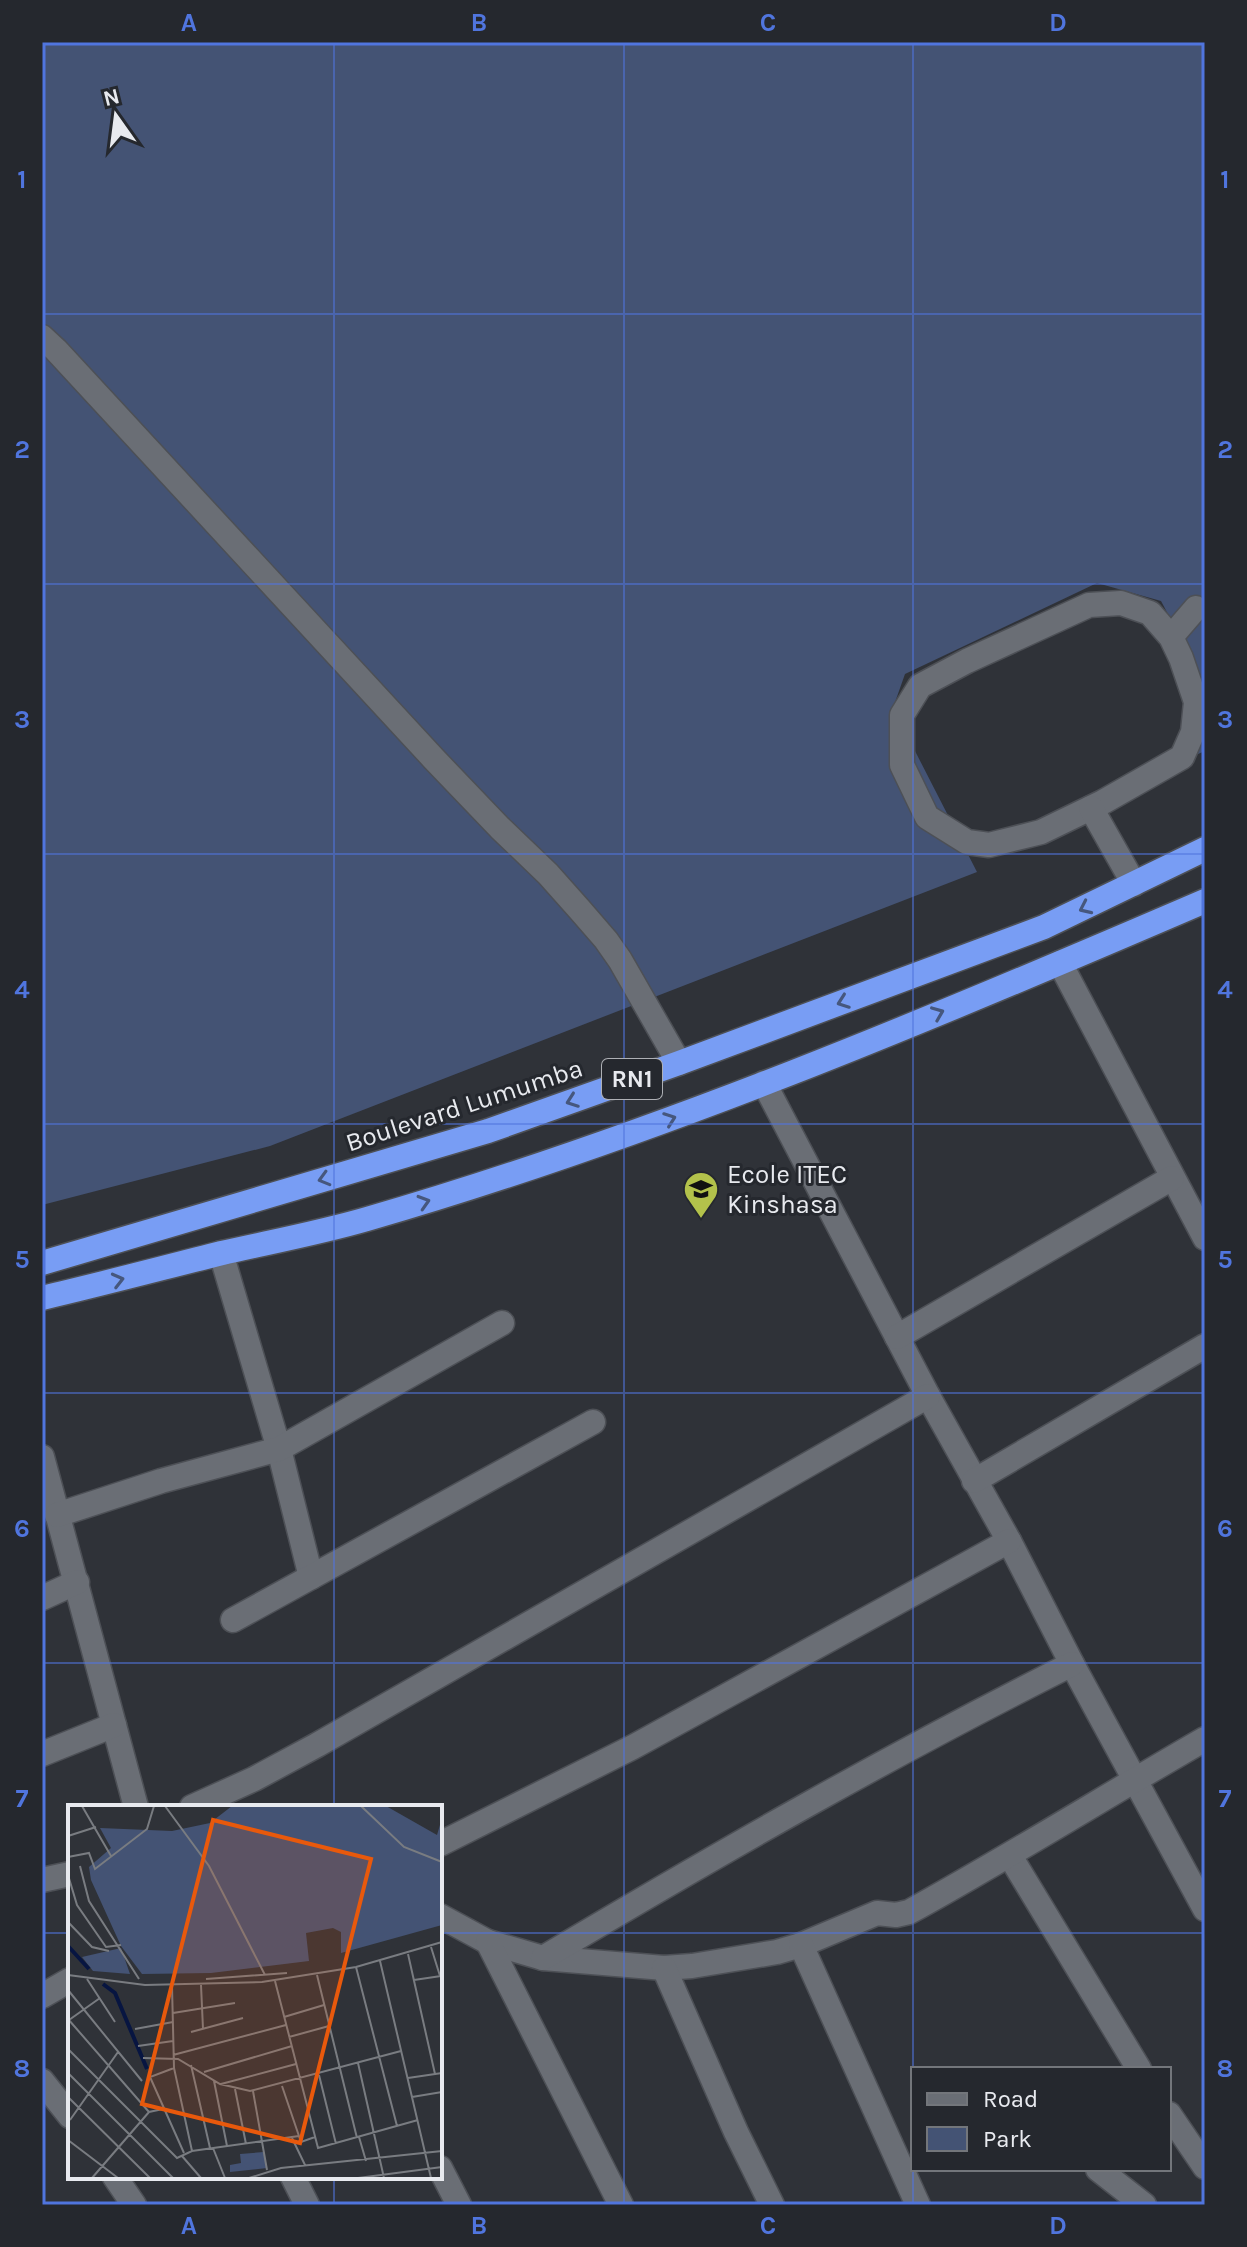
<svg xmlns="http://www.w3.org/2000/svg" width="1247" height="2247" viewBox="0 0 1247 2247" font-family="Karla,sans-serif">
  <style>
    .green { fill: #445374 }
    .lines { fill: none; stroke-linecap: round; stroke-linejoin: round }
    .minor-casing { stroke: #4d5056; stroke-width: 27 }
    .highway-casing { stroke: #4d5056; stroke-width: 27 }
    .minor { stroke: #6a6e75; stroke-width: 24 }
    .highway { stroke: #789df4; stroke-width: 24 }
    .oneway { stroke: #46577d }
    .grid { fill: none; stroke: #5075de; stroke-width: 2; stroke-opacity: 0.55 }
    .labels { text-anchor: middle; stroke-width: 6; stroke-linejoin: round; paint-order: stroke }
    .shield { fill: #25282e; stroke: #aeb0b5; stroke-width: 2 }
    .shield-label { font-size: 24px; font-weight: bold; fill: #e8eaef }
    .street-label { font-size: 26px; fill: #e8eaef; stroke: #25282e }
    .poi-label { font-size: 26px; fill: #e8eaef; stroke: #25282e; text-anchor: start }
    .inset-river { fill: none; stroke: #071541; stroke-width: 4 }
    .inset-road { fill: none; stroke: #797c81; stroke-width: 2 }
    .view { fill: #e8590c; fill-opacity: 0.15; stroke: #e8590c; stroke-width: 4 }
    .inset-edge { fill: none; stroke: #e8eaef; stroke-width: 4 }
    .neatline { fill: none; stroke: #5075de; stroke-width: 3 }
    .grid-label { font-size: 26px; text-anchor: middle; font-weight: bold; fill: #5075de }
  </style>
  <rect width="100%" height="100%" fill="#2f3238"/>
  <path class="green" d="M42,42h1163v709l-7,3 5,-74 -42,-79 -64,-18 -192,91 -12,34 84,164 -707,274 -228,59z"/>
  <g class="lines">
    <g class="minor-casing">
      <g id="minor">
        <path d="M42,337l14,13 377,408 67,70 48,46 32,36 26,30 14,20 59,103"/>
        <path d="M1171,637l-21,-24 -29,-10 -32,2 -122,56 -47,25 -18,29v50l25,52 40,25 22,3 52,-13 62,-30 79,-45 11,-25 3,-30 -15,-44 -10,-21 25,-29"/>
        <path d="M1091,808l43,76"/>
        <path d="M1060,963l145,275"/>
        <path d="M764,1083l164,313 81,145 63,123 133,245"/>
        <path d="M221,1253l58,196 32,128"/>
        <path d="M897,1337l275,-159"/>
        <path d="M42,1457l94,350"/>
        <path d="M974,1481l231,-135"/>
        <path d="M57,1515l104,-34 118,-32 223,-126"/>
        <path d="M42,1598l35,-16"/>
        <path d="M233,1620l360,-198"/>
        <path d="M42,1754l72,-29"/>
        <path d="M192,1807l62,-28 63,-34 611,-349"/>
        <path d="M440,1844l193,-97 376,-206"/>
        <path d="M1010,1856l129,213"/>
        <path d="M42,1880l28,-6"/>
        <path d="M440,1916l48,26 55,16 121,10 28,-2 85,-14 24,-7 76,-32 19,2 13,-3c100,-55 197,-116 296,-173"/>
        <path d="M488,1942l133,263"/>
        <path d="M801,1945l117,260"/>
        <path d="M543,1958c173,-103 349,-204 529,-294"/>
        <path d="M664,1968l72,164 36,73"/>
        <path d="M42,1996l28,-16"/>
        <path d="M42,2081l28,35"/>
        <path d="M1169,2114l36,53"/>
        <path d="M440,2168l19,37"/>
        <path d="M1098,2169l46,36"/>
        <path d="M115,2177l19,28"/>
        <path d="M293,2177l14,28"/>
      </g>
    </g>
    <g class="highway-casing">
      <g id="highway">
        <path d="M42,1263l446,-132 191,-68 365,-136 161,-78"/>
        <path d="M42,1298c60,-14 120,-30 180,-45 48,-11 97,-20 145,-34 287,-83 564,-200 838,-318"/>
      </g>
    </g>
    <use href="#minor" class="minor"/>
    <use href="#highway" class="highway"/>
  </g>
  <defs><path id="oneway-chevron" d="M-2-3.5L2.5 0L-2 3.5" fill="none" stroke-width="1.6" stroke-linecap="round" stroke-linejoin="round" transform="scale(2)"/></defs>
  <g class="oneway">
    <use href="#oneway-chevron" transform="translate(1085 908) rotate(155)"/>
    <use href="#oneway-chevron" transform="translate(843 1002) rotate(160)"/>
    <use href="#oneway-chevron" transform="translate(938 1013) rotate(-22)"/>
    <use href="#oneway-chevron" transform="translate(572 1101) rotate(160)"/>
    <use href="#oneway-chevron" transform="translate(670 1119) rotate(-20)"/>
    <use href="#oneway-chevron" transform="translate(324 1179) rotate(164)"/>
    <use href="#oneway-chevron" transform="translate(424 1202) rotate(-17)"/>
    <use href="#oneway-chevron" transform="translate(118 1280) rotate(-14)"/>
  </g>
  <path class="grid" d="M334,42v1765M624,42v2163M913,42v2027M42,314h1163M42,584h1163M42,854h1163M42,1124h1163M42,1393h1163M42,1663h1163M42,1933h28M440,1933h765M913,2169v36M334,2177v28"/>
  <defs>
    <g id="school-pin" transform="scale(1.8)"><path d="M0 17L-7.5 6A9.5 9.5 0 1 1 7.5 6Z" fill="#b3c24b" stroke="#25282e"/><path d="M0-5L7-2L0 1L-7-2ZM-4 1L0 2.5L4 1V4Q0 6-4 4Z" fill="#111"/></g>
  </defs>
  <g fill-rule="evenodd">
    <use href="#school-pin" x="701" y="1189"/>
  </g>
  <g class="labels">
    <rect class="shield" x="602" y="1059" width="60" height="40" rx="6"/>
    <g class="shield-label">
      <text x="632" y="1087">RN1</text>
    </g>
    <g class="street-label">
      <text transform="translate(464 1105) rotate(-18)" y="9">Boulevard Lumumba</text>
    </g>
    <g class="poi-label">
      <text x="727" y="1183">Ecole ITEC<tspan x="727" dy="30">Kinshasa</tspan></text>
    </g>
  </g>
  <g transform="translate(68 1805)">
    <rect width="374" height="374" fill="#2f3238"/>
    <path d="M164,1h154l51,29 5,-17v107l-101,28v-21l-8,-4 -27,5 3,28 -98,12 -69,1 -21,-28 -30,-66 -2,-13 22,-19 -11,-20 72,3 38,-8zM53,143l9,26 -37,-3 -11,-14zM196,347l3,16 -37,4v-7l11,-2 -1,-9z" fill="#445374"/>
    <path class="inset-river" d="M0,141l21,23M35,179l12,9 32,76"/>
    <path class="inset-road" d="M14,1l29,50M97,1l44,60 56,109M293,1l43,41 38,15M0,31l28,-9M0,52l21,-4 6,16 52,-40 7,-23M12,61l9,35 50,78M0,70l9,30 29,42 15,-2M0,117l24,25 17,4M363,142l9,29M340,149l27,120M312,156l51,217M288,162l41,159M0,170l77,10 117,-3 94,-15 86,-25M249,170l40,163M19,174l28,43M138,174l81,-6M346,175l27,-4M207,176l43,167 100,-28M133,180l2,44M104,181l2,82 18,83M0,185l74,91M105,208l62,-10M216,212l40,-12M0,214l81,93M1,215l31,-22M67,224l38,-7M123,227l52,-14M221,232l40,-11M70,241l35,-5M0,244l109,109 15,-7 107,-15M105,250l113,-30M75,253l35,1 42,25 30,7 151,-40M290,258l26,115M123,260l19,83M106,263l-24,9 34,76M136,267l88,-26M0,268l105,105M251,270l17,69M340,273l34,-5M146,276l13,65M153,279l75,-20M214,281l19,56 14,-5M167,284l11,55M185,286l14,79M0,292l82,81M344,292l30,-5M2,315l48,-68M291,332l7,24M224,333l13,27M0,335l50,38M145,343l12,30M114,351l19,22M24,373l57,-66 14,-3M181,373l32,-10 161,-17M290,373l84,-11"/>
    <path class="view" d="M145,15l158,39 -71,284 -158,-39z"/>
    <rect width="374" height="374" class="inset-edge"/>
  </g>
  <rect width="1247" height="2247" fill="none" stroke="#25282e" stroke-width="88"/>
  <rect x="911" y="2067" width="260" height="104" fill="#25282e" stroke="#73767b" stroke-width="2"/>
  <rect x="927" y="2093" width="40" height="12" fill="#6a6e75" stroke="#73767b" stroke-width="2"/>
  <text x="983" y="2107" font-size="24" fill="#e8eaef">Road</text>
  <rect x="927" y="2127" width="40" height="24" fill="#445374" stroke="#73767b" stroke-width="2"/>
  <text x="983" y="2147" font-size="24" fill="#e8eaef">Park</text>
  <g transform="translate(116 116) rotate(346)" stroke="#25282e" stroke-width="6" paint-order="stroke">
  <path d="M0-6L14 30L0 20L-14 30Z" fill="#e8eaef"/>
  <text y="-12" font-size="22" font-weight="bold" text-anchor="middle" fill="#e8eaef">N</text>
  </g>
  <rect x="44" y="44" width="1159" height="2159" class="neatline"/>
  <g class="grid-label">
    <text x="189" y="31">A</text>
    <text x="479" y="31">B</text>
    <text x="768" y="31">C</text>
    <text x="1058" y="31">D</text>
    <text x="22" y="188">1</text>
    <text x="1225" y="188">1</text>
    <text x="22" y="458">2</text>
    <text x="1225" y="458">2</text>
    <text x="22" y="728">3</text>
    <text x="1225" y="728">3</text>
    <text x="22" y="998">4</text>
    <text x="1225" y="998">4</text>
    <text x="22" y="1268">5</text>
    <text x="1225" y="1268">5</text>
    <text x="22" y="1537">6</text>
    <text x="1225" y="1537">6</text>
    <text x="22" y="1807">7</text>
    <text x="1225" y="1807">7</text>
    <text x="22" y="2077">8</text>
    <text x="1225" y="2077">8</text>
    <text x="189" y="2234">A</text>
    <text x="479" y="2234">B</text>
    <text x="768" y="2234">C</text>
    <text x="1058" y="2234">D</text>
  </g>
</svg>
